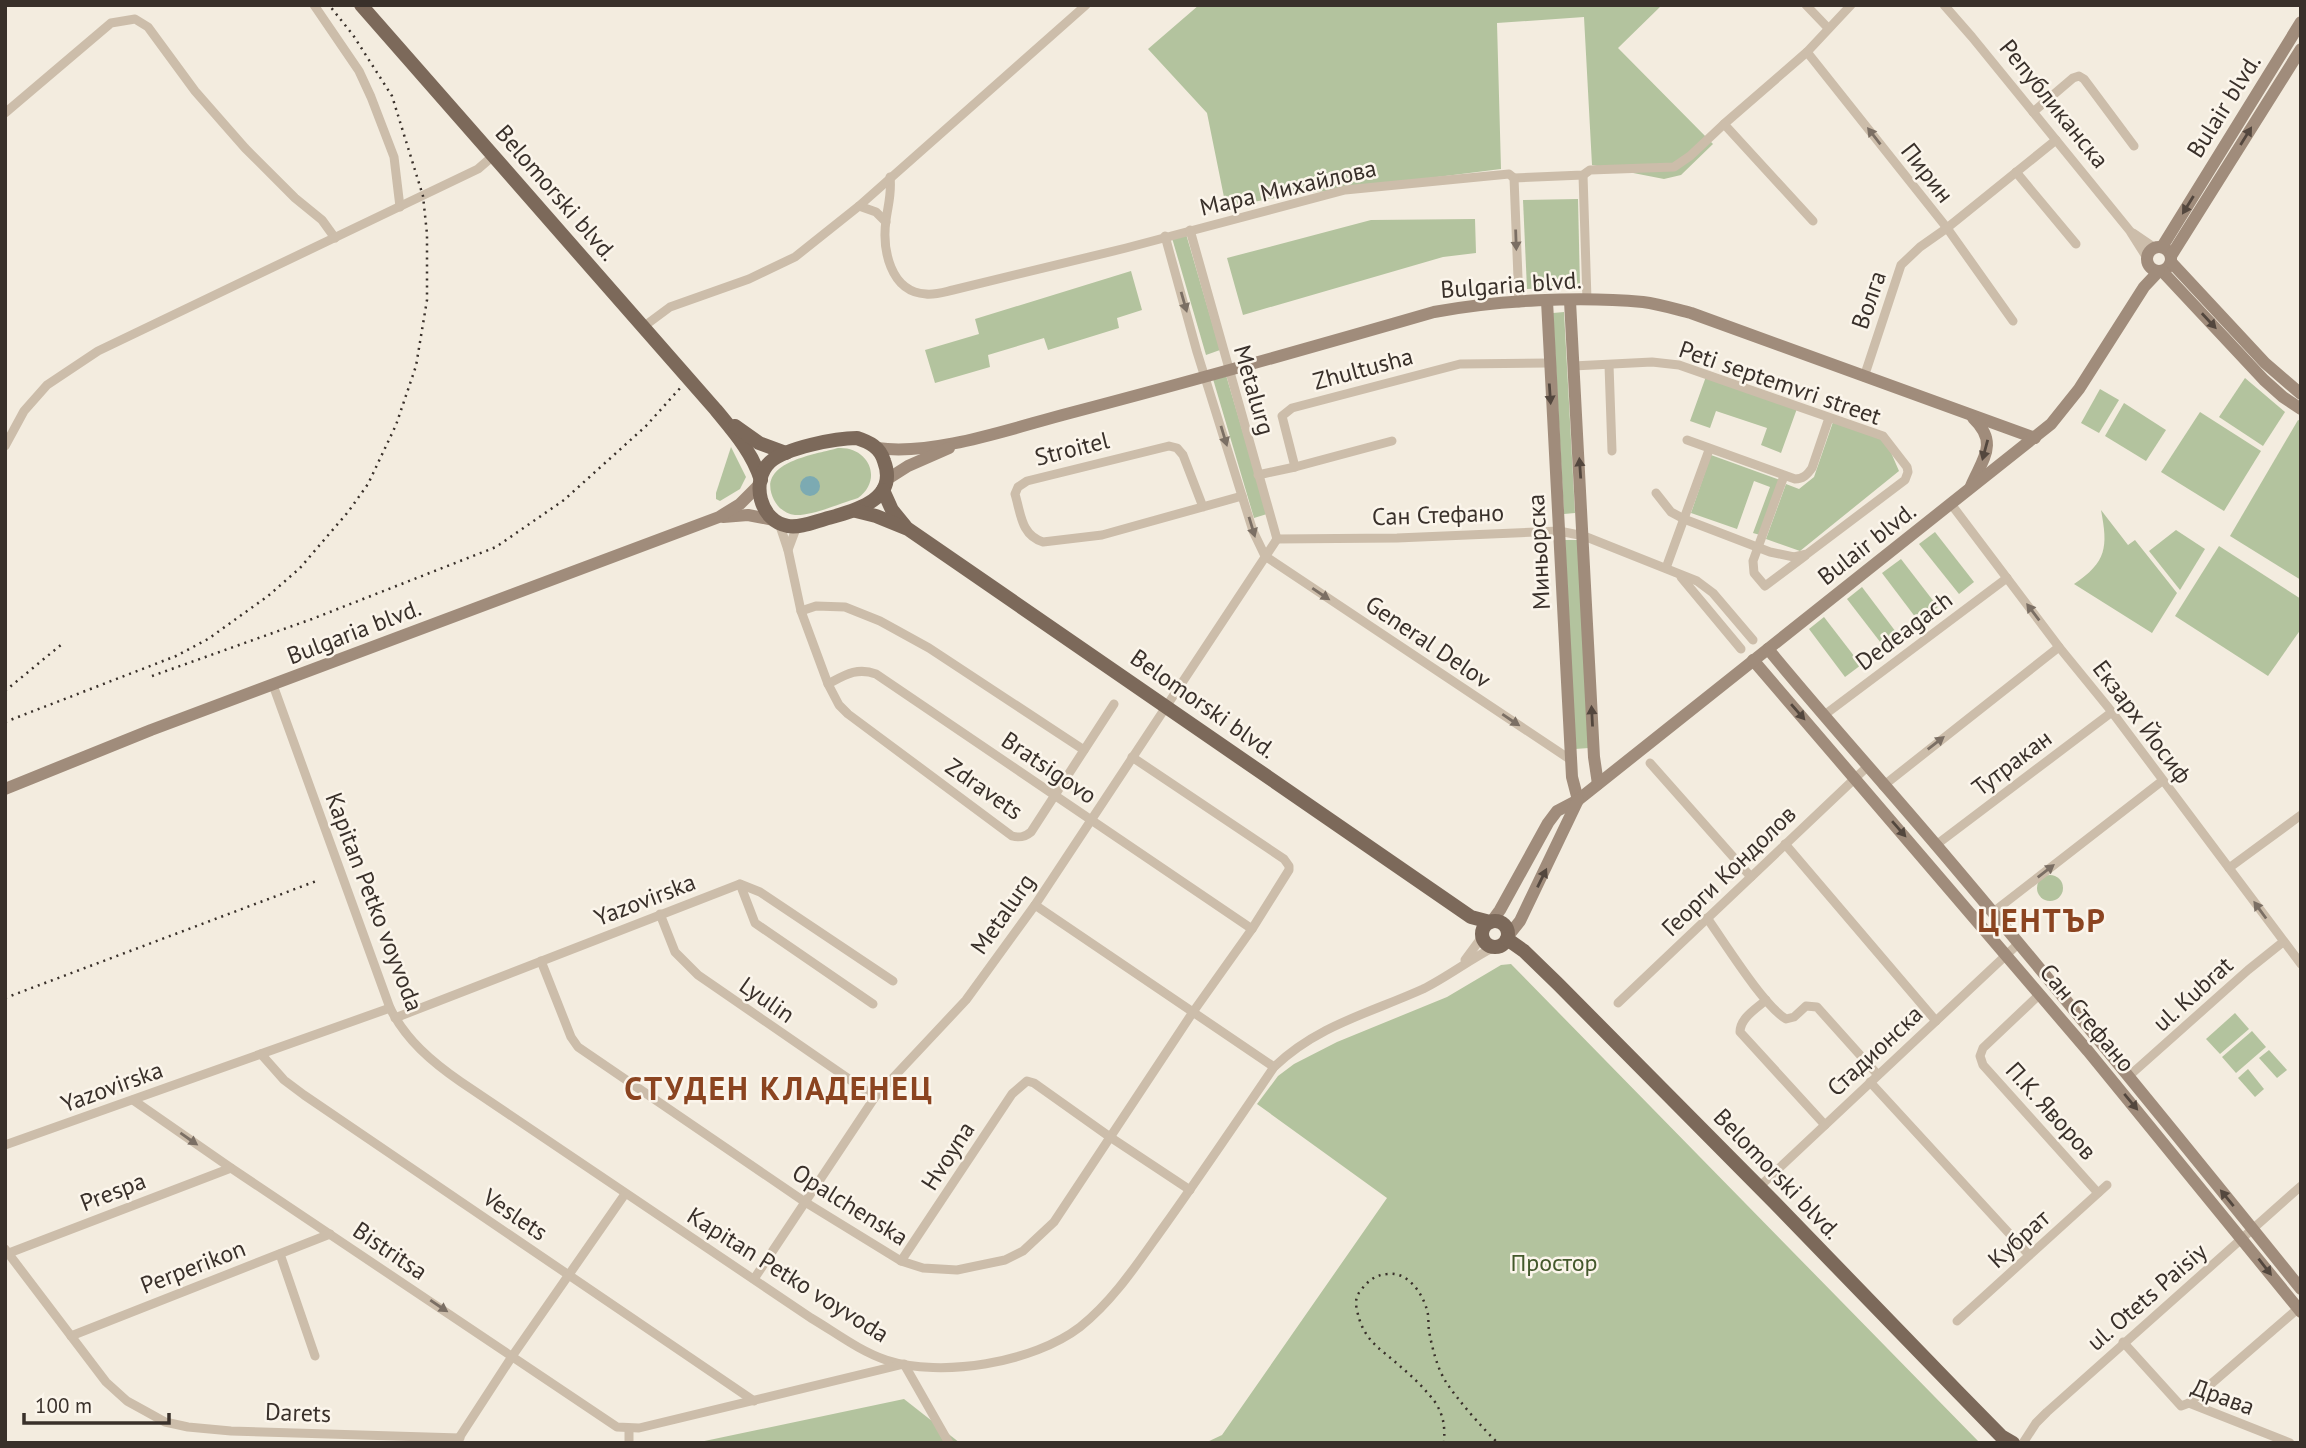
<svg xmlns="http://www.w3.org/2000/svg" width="2306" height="1448" viewBox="0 0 2306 1448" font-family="'PT Sans',sans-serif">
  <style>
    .green { fill: #b3c39e }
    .water { fill: #7caab2 }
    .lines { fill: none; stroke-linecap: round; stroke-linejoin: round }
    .street { stroke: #ccbdaa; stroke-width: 9 }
    .secondary { stroke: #a08c7b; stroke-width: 12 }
    .primary { stroke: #7c695a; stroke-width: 14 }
    .rail { stroke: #39302a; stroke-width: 2.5; stroke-dasharray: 2 5; stroke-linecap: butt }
    .oneway { fill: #7b6f64 }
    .oneway2 { fill: #53473e }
    .labels { text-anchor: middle; stroke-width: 5; stroke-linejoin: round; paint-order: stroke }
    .street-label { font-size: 24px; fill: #39302a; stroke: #fbf5eb }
    .park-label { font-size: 24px; fill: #44592c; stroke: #fbf5eb }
    .district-label { font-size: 32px; font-weight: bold; letter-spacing: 2px; fill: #8b4420; stroke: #fbf5eb }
  </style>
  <rect width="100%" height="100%" fill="#f3ecdf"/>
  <g class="green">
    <path d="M1199,5h463l-44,43 95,96 -32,31 -17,4 -72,-14 -8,-148 -87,6 4,146 -215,27 -60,11 -19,-94 -59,-64z"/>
    <path d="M1578,199l2,88 -53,2 -4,-89z"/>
    <path d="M1475,219l1,34 -33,4 -200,58 -16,-57 144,-38z"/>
    <path d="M1186,234l34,116 -14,5 -34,-117z"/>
    <path d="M1131,271l11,39 -25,8 2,10 -71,22 -4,-12 -56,17 2,12 -55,16 -10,-33 54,-16 -4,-15z"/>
    <path d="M1564,312l11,201 -11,1 -11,-201z"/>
    <path d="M1708,371l91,32 -18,50 -20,-8 6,-17 -51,-17 -6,17 -20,-7z"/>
    <path d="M1226,375l41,139 -13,4 -41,-139z"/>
    <path d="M2245,378l40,34 -22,34 -44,-29z"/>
    <path d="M2100,389l19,11 -20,33 -18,-10z"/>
    <path d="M2124,403l42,27 -20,31 -41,-25z"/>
    <path d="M2200,412l61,39 -37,60 -63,-39z"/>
    <path d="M2298,420l3,1v159l-71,-44z"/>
    <path d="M1833,422l53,19 13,30 -99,80 -34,-12 20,-55 13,5 15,-12z"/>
    <path d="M731,447l15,30 -6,12 -20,12 -4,-2v-6z"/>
    <path d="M838,448c30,-2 46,31 20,50 -17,5 -46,18 -63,17 -9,-1 -17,-7 -21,-15 -19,-38 40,-45 64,-52z"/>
    <path d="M1711,455l69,25 -20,55 -7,-2 17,-46 -16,-6 -17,48 -46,-16z"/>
    <path d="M2101,510l27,35 7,-5 42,53 -25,40 -78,-49c33,-22 34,-37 27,-74z"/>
    <path d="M2176,530l29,19 -25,41 -31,-39z"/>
    <path d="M1935,532l39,50 -15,12 -40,-50z"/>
    <path d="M1565,540h15l9,208 -14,1z"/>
    <path d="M2219,546l82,53v30l-33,47 -93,-60z"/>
    <path d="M1901,559l37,48 -19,15 -37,-49z"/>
    <path d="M1862,587l37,49 -15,11 -37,-48z"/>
    <path d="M1824,617l37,48 -16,12 -36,-48z"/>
    <circle cx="2050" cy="888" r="13"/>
    <path d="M1511,964l469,479h-775l17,-8 165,-237 -130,-94 21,-28 16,-12 43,-22 110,-45 54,-32z"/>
    <path d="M2235,1013l14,16 -29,25 -14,-15z"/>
    <path d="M2252,1031l14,16 -30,26 -14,-16z"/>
    <path d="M2269,1050l18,20 -10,8 -18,-20z"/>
    <path d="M2248,1069l16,20 -9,8 -17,-19z"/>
    <path d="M904,1399l56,44h-265z"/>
  </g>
  <circle class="water" cx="810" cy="486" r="10"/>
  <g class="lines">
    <g class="street">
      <path d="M314,5l45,66 12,26 23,60 6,50"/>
      <path d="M1806,5l22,23"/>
      <path d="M1944,5l28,32 158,194 17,27"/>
      <path d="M1807,52l140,176 66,93"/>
      <path d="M2033,112l40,-34 6,-2 5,3 50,67"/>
      <path d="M5,113l106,-90 24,-4 13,8 47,64 50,57 50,50 27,22 13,18"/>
      <path d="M1724,124l89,97"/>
      <path d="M2016,172l60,72"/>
      <path d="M1583,175l4,125"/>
      <path d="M890,177c2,16 -2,28 -4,43 -4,29 4,72 40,74 9,1 18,-2 27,-4l173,-42 219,-58 164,-16 5,4 69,-3 7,-5 84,-3 16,-11 34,-32 83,-72 44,-47"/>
      <path d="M1514,178l5,125"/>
      <path d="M859,206l17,6 10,10"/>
      <path d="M1190,230l87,309"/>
      <path d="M2133,233l22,15"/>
      <path d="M1165,236l32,116 56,179 12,25 306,204"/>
      <path d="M643,327l27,-20 79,-28 46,-22 64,-51 227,-201"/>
      <path d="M1609,365l3,86"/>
      <path d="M1573,366l79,-4 27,3 204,71 24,31 1,5 -3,8 -98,74 -13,3 -24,-5 -86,-33 -13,-7 -15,-19"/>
      <path d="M1864,377l37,-112 19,-18 27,-19 109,-88"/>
      <path d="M1687,440l108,39c8,0 12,-4 17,-11l17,-50"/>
      <path d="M5,446l19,-35 23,-26 51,-34 380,-182 15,-13"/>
      <path d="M1295,467l97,-26"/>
      <path d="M1258,475l37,-8 -13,-51 10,-8 168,-44 88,-1"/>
      <path d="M1784,476l-31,85 1,12 11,13 40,-30"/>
      <path d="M1951,504l108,143 53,65 189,252"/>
      <path d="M1203,507l-20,-52 -6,-7 -8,-2 -142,35 -9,6 -3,7c6,20 6,41 28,48l59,-7 140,-39"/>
      <path d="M779,523l9,27 13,61 27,73"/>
      <path d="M1277,539l120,-1 162,-7 25,5 113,45 16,12 40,47"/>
      <path d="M788,550l9,-24"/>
      <path d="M1666,568l43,-118"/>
      <path d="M1681,577l60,72"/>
      <path d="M801,611l15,-5 29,1 35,14 49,27 155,102"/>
      <path d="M273,685l117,323c16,32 42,54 71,74l350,236c24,14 48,33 75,42 55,18 147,3 194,-33 35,-28 59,-66 85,-102 37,-52 73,-105 109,-158 44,-42 96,-54 149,-78 24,-12 46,-29 71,-42"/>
      <path d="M1114,704l-83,128c-6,5 -11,6 -19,4l-164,-122 -9,-9 -11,-21c17,-9 29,-17 48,-10 126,85 251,170 376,255"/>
      <path d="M1823,716l184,-138"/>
      <path d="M1650,763l101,114"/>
      <path d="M1883,786l176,-139"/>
      <path d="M1785,844l151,177"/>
      <path d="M1936,845l176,-133"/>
      <path d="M2229,868l72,-53"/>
      <path d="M740,884l15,39 118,81"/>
      <path d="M1035,905l239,162"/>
      <path d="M1992,913l170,-132"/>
      <path d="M660,914l15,38 23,23 177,122"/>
      <path d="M1707,918c18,25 56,87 79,101l8,-2 12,-11 11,1 61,68"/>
      <path d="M1465,960l17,-23"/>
      <path d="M541,961l30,76 7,10 227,155 96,59 22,7 34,2 48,-10 18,-9 31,-29 139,-210 59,-83 37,-59v-4l-5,-7 -152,-102"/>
      <path d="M2040,994l-57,54 -3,8 3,9 115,128"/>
      <path d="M1766,1000c-10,9 -26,18 -26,32l85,93"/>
      <path d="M1618,1003l249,-236"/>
      <path d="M395,1018l345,-134 20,8 133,89"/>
      <path d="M261,1054l23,26 20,15 450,306"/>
      <path d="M2129,1076l119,-106 35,-28"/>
      <path d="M1870,1082l159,173"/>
      <path d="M133,1100l98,68 386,259 22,1 265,-64 45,79"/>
      <path d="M5,1145l385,-137"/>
      <path d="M1759,1187l259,-243"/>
      <path d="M5,1249l101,133 21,19 20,11 18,10 23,5 43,4 229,7"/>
      <path d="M9,1253l222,-85"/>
      <path d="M280,1254l35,102"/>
      <path d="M901,1261l111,-167 15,-13 7,2 76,54 80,53"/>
      <path d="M754,1279l121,-182 91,-97 69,-95 242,-366"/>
      <path d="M1957,1321l150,-136"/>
      <path d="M71,1336l259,-102"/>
      <path d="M2123,1342l58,64 8,-3 101,40"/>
      <path d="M2189,1403l112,-97"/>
      <path d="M457,1441l56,-86 112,-161"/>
      <path d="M629,1443v-14"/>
      <path d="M2023,1443l13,-20 11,-11 254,-226"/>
    </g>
    <g class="secondary">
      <circle cx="2159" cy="259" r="12"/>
      <path d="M2162,247l139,-225"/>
      <path d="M2171,256l130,-207"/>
      <path d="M2171,262l94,101 36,31"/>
      <path d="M2162,271l102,109 19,17 18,12"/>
      <path d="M1547,301l25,476 6,23"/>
      <path d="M1570,301l24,456 4,27"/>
      <path d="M877,448c58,8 135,-20 193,-35 122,-32 243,-66 364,-101 63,-12 146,-16 209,-10 16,2 32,7 48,11l344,125"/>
      <path d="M886,480l22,-14 41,-18"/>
      <path d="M1971,486c12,-28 28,-43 2,-68"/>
      <path d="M723,517l25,-2 26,5"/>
      <path d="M1768,649c55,67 113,131 169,197 124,146 244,294 364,443"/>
      <path d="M1753,660l335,391 213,261"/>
      <path d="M5,789l146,-59 568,-213 21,-13 19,-19"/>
      <path d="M1492,921l8,-11 48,-87 9,-12 21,-11 473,-376 28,-35 65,-102 15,-16"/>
      <path d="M1508,936l12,-15 58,-121"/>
    </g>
    <g class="primary">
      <path d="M361,5l355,405c18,22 36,42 45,70"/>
      <path d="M735,426l24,17 27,10"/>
      <path d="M857,438c12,4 23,9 27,23 15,40 -31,50 -59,58 -11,3 -25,9 -37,7 -28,-4 -38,-45 -18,-64 15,-14 66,-24 87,-24z"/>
      <path d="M883,490l9,20 13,16"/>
      <path d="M856,511l20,5 32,13 563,388 19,5"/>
      <circle cx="1495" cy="934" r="13"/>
      <path d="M1507,939l17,12 34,33 216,218 184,190 43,44 12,7"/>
    </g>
    <g class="rail">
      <path d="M152,676l160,-57 184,-72 68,-47 82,-74 36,-40"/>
      <path d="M5,691l57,-47"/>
      <path d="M5,722l171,-66 32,-17 60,-43 32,-28 48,-56 20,-28 28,-59 20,-59 11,-66v-66l-4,-38 -31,-100 -39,-61 -24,-30"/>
      <path d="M5,998l314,-118"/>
      <path d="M1444,1443c1,-16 0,-27 -9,-41 -9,-12 -22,-25 -34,-35 -21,-19 -38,-26 -44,-57 -2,-8 -1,-14 4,-20 7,-9 14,-15 26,-16 20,-3 35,18 40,36 2,6 1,14 2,21 3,16 8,37 17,51 11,17 37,47 52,61"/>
    </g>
  </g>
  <defs><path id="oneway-solid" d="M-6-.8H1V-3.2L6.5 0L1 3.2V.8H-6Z" transform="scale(1.75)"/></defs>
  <g class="oneway">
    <use href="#oneway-solid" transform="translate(1874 136) rotate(-128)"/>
    <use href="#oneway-solid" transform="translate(1516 240) rotate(88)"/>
    <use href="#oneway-solid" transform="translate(1184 302) rotate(74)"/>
    <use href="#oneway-solid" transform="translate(1224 436) rotate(73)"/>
    <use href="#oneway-solid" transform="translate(1252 527) rotate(73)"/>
    <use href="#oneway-solid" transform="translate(1321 594) rotate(34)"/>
    <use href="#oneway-solid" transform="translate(2033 612) rotate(-127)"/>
    <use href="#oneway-solid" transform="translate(1511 720) rotate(34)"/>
    <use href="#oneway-solid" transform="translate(1936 743) rotate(-38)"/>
    <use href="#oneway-solid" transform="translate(2046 871) rotate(-38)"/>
    <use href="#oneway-solid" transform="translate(2260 910) rotate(-126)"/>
    <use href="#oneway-solid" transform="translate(189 1139) rotate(35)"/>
    <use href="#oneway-solid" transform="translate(439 1306) rotate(34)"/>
  </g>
  <g class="oneway2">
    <use href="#oneway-solid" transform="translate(2246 136) rotate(-58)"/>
    <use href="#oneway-solid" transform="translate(2188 205) rotate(122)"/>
    <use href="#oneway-solid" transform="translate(2209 321) rotate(47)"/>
    <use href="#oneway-solid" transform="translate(1550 394) rotate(86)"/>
    <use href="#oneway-solid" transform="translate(1985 450) rotate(105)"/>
    <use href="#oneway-solid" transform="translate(1580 468) rotate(-94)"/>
    <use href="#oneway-solid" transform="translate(1798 712) rotate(49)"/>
    <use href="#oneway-solid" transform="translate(1592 716) rotate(-93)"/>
    <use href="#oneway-solid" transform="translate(1899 829) rotate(49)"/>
    <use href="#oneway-solid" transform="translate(1542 878) rotate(-64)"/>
    <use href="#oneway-solid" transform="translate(2131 1102) rotate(50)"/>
    <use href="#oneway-solid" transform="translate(2227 1198) rotate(-129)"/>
    <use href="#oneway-solid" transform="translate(2265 1267) rotate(52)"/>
  </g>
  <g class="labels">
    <g class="street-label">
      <text transform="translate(2054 104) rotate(51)" y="8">Републиканска</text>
      <text transform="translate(2224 106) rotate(-58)" y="8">Bulair blvd.</text>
      <text transform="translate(1927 173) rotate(52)" y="8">Пирин</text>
      <text transform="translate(1288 188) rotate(-13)" y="8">Мара Михайлова</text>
      <text transform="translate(556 193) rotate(49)" y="8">Belomorski blvd.</text>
      <text transform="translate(1511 285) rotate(-4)" y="8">Bulgaria blvd.</text>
      <text transform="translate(1869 300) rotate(-71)" y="8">Волга</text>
      <text transform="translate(1363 369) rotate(-15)" y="8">Zhultusha</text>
      <text transform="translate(1780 383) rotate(19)" y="8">Peti septemvri street</text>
      <text transform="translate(1254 390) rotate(74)" y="8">Metalurg</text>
      <text transform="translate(1072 449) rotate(-14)" y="8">Stroitel</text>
      <text transform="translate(1438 515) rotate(-2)" y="8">Сан Стефано</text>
      <text transform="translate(1867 544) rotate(-38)" y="8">Bulair blvd.</text>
      <text transform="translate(1539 552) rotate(-93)" y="8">Миньорска</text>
      <text transform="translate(1904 631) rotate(-37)" y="8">Dedeagach</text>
      <text transform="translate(354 632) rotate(-21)" y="8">Bulgaria blvd.</text>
      <text transform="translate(1428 642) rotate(34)" y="8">General Delov</text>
      <text transform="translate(1203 704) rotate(35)" y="8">Belomorski blvd.</text>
      <text transform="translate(2142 722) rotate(53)" y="8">Екзарх Йосиф</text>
      <text transform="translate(2012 763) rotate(-37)" y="8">Тутракан</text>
      <text transform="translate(1049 768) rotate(34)" y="8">Bratsigovo</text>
      <text transform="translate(984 789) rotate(35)" y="8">Zdravets</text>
      <text transform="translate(1729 871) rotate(-44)" y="8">Георги Кондолов</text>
      <text transform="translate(645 900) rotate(-21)" y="8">Yazovirska</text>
      <text transform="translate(374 902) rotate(69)" y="8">Kapitan Petko voyvoda</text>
      <text transform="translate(1003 914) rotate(-55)" y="8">Metalurg</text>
      <text transform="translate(2193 994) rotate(-42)" y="8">ul. Kubrat</text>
      <text transform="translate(767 1000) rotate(35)" y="8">Lyulin</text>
      <text transform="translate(2087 1018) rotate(50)" y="8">Сан Стефано</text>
      <text transform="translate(1875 1051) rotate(-43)" y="8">Стадионска</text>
      <text transform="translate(112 1087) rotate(-20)" y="8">Yazovirska</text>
      <text transform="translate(2051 1111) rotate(48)" y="8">П.К. Яворов</text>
      <text transform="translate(948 1156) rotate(-57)" y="8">Hvoyna</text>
      <text transform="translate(1777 1174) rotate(46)" y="8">Belomorski blvd.</text>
      <text transform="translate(113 1192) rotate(-21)" y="8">Prespa</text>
      <text transform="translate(850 1205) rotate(32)" y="8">Opalchenska</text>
      <text transform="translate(515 1215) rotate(34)" y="8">Veslets</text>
      <text transform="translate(2019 1239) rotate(-42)" y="8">Кубрат</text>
      <text transform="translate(390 1251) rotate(34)" y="8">Bistritsa</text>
      <text transform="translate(193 1267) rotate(-21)" y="8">Perperikon</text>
      <text transform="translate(788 1275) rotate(32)" y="8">Kapitan Petko voyvoda</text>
      <text transform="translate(2147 1297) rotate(-41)" y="8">ul. Otets Paisiy</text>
      <text transform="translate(2223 1397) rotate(20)" y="8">Драва</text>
      <text transform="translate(298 1413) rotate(2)" y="8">Darets</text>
    </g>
    <g class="park-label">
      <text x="1554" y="1271">Простор</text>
    </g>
    <g class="district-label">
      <text x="2042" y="932">ЦЕНТЪР</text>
      <text x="779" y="1100">СТУДЕН КЛАДЕНЕЦ</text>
    </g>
  </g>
  <rect width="2306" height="1448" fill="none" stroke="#39302a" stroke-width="14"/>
  <path d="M24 1413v10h145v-10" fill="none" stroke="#39302a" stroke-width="3.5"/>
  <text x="35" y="1413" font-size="21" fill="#39302a" stroke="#fbf5eb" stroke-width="5" paint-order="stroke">100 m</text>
</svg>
